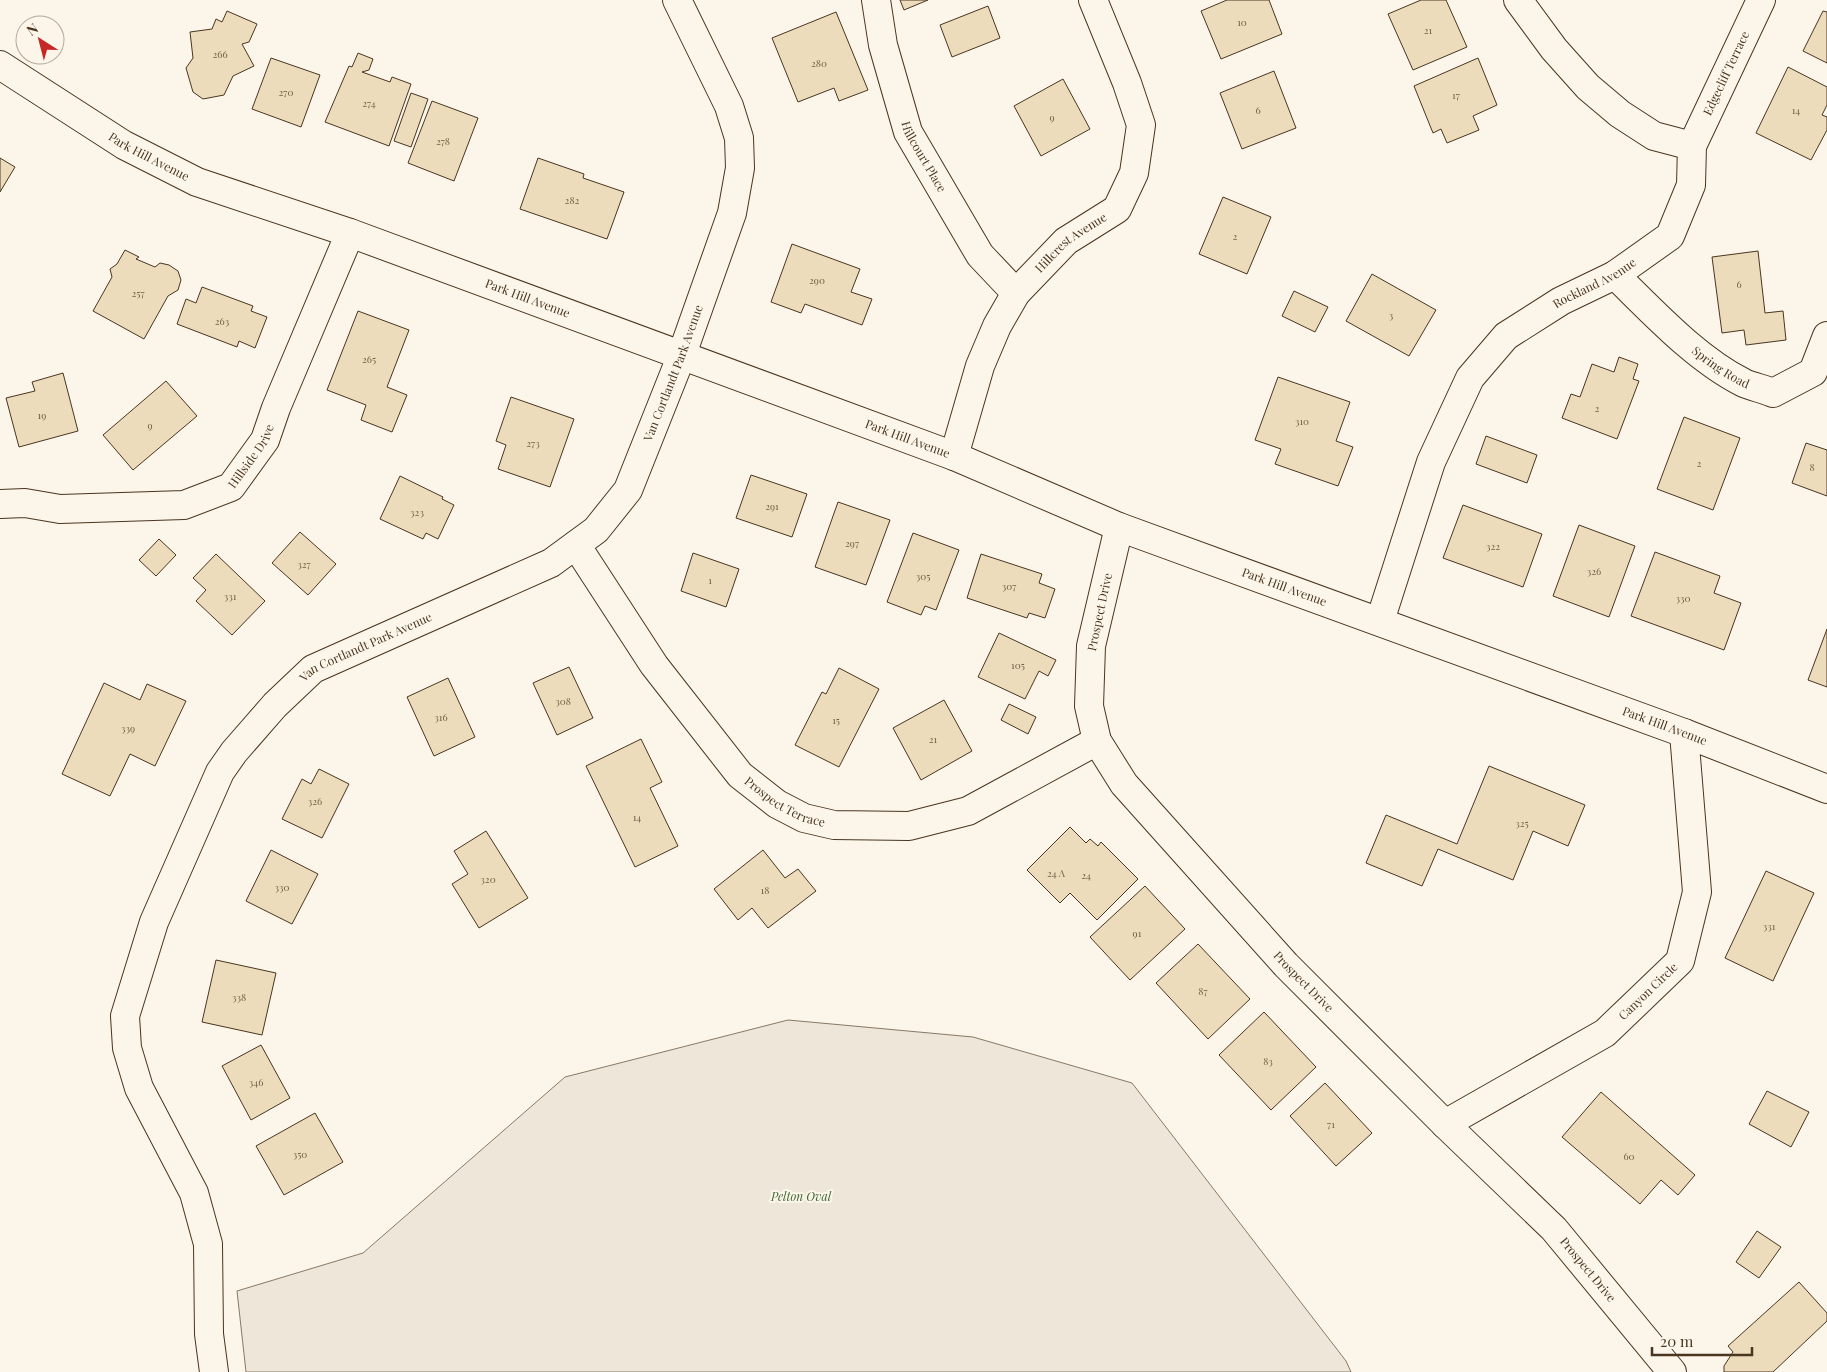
<svg xmlns="http://www.w3.org/2000/svg" width="1827" height="1372" viewBox="0 0 1827 1372" font-family="'Playfair Display',serif">
  <style>
    .green { fill: #ede6d9; stroke: #887966 }
    .building { fill: #ecdcbc; stroke: #4a3520 }
    .lines { fill: none; stroke-linecap: round; stroke-linejoin: round }
    .minor-casing { stroke: #4a3520; stroke-width: 30 }
    .tertiary-casing { stroke: #4a3520; stroke-width: 30 }
    .minor { stroke: #fbf6e9; stroke-width: 28 }
    .tertiary { stroke: #fbf6e9; stroke-width: 28 }
    .labels { text-anchor: middle; stroke-width: 4; stroke-linejoin: round; paint-order: stroke }
    .number-label { font-size: 10px; fill: #725f47 }
    .street-label { font-size: 12px; fill: #4a3520; stroke: #fbf6e9 }
    .park-label { font-size: 12px; font-style: italic; fill: #436837; stroke: #fbf6e9 }
  </style>
  <rect width="100%" height="100%" fill="#fbf6e9"/>
  <path class="green" d="M788,1020l185,17 159,46 214,278 5,11h-1105l-9,-81 126,-38 202,-176z"/>
  <g class="building">
    <path d="M900,0h28l-24,10z"/>
    <path d="M1227,0h42l13,34 -61,25 -20,-48z"/>
    <path d="M1421,0h25l21,47 -54,23 -25,-56z"/>
    <path d="M988,6l12,32 -48,19 -12,-32z"/>
    <path d="M227,11l30,13 -8,18 -7,2 12,22 -21,10 -9,19 -21,4 -10,-7 -7,-24 7,-10 -3,-26 22,-3 4,-10 6,3z"/>
    <path d="M1823,11l4,1v51l-24,-12z"/>
    <path d="M836,12l32,78 -29,11 -5,-13 -36,14 -26,-64z"/>
    <path d="M358,53l15,6 -4,11 -7,2 28,10 2,-5 19,7 -22,62 -64,-24 24,-56 3,1z"/>
    <path d="M271,58l49,17 -19,52 -49,-18z"/>
    <path d="M1478,58l19,47 -24,11 6,14 -32,13 -6,-14 -8,4 -19,-47z"/>
    <path d="M1788,67l39,20v18l-5,10 5,2v13l-16,30 -55,-27z"/>
    <path d="M1274,71l22,57 -54,21 -22,-56z"/>
    <path d="M1063,79l27,50 -49,27 -27,-50z"/>
    <path d="M411,93l17,6 -17,48 -17,-6z"/>
    <path d="M432,101l46,17 -24,63 -46,-18z"/>
    <path d="M0,158l15,9 -15,25z"/>
    <path d="M538,158l46,16 -1,4 41,14 -17,47 -87,-30z"/>
    <path d="M1223,197l48,20 -24,57 -48,-20z"/>
    <path d="M792,244l68,25 -9,23 21,7 -10,26 -57,-21 -4,9 -30,-11z"/>
    <path d="M125,250l14,7 -3,2 19,8 5,-4 9,2 9,6 3,9 -3,10 -10,6 -24,43 -51,-28 19,-34 -2,-8 7,-5z"/>
    <path d="M1758,251l7,62 18,-2 3,29 -40,5 -2,-15 -22,3 -10,-76z"/>
    <path d="M1372,274l64,36 -27,46 -63,-35z"/>
    <path d="M202,287l51,19 -2,5 16,6 -12,31 -16,-7 -2,6 -60,-23 9,-25 10,4z"/>
    <path d="M1294,291l34,16 -13,25 -33,-16z"/>
    <path d="M358,311l51,19 -22,57 20,8 -15,37 -31,-12 5,-15 -39,-15z"/>
    <path d="M1619,357l19,7 -5,15 6,2 -22,58 -55,-21 9,-24 9,3 12,-33 22,8z"/>
    <path d="M63,373l15,58 -59,16 -13,-49 29,-7 -3,-9z"/>
    <path d="M1278,377l72,25 -14,39 17,6 -15,39 -63,-22 6,-15 -26,-9z"/>
    <path d="M166,381l31,35 -64,54 -30,-35z"/>
    <path d="M511,397l63,22 -24,68 -52,-18 8,-24 -10,-4z"/>
    <path d="M1684,417l56,21 -27,72 -56,-21z"/>
    <path d="M1486,436l51,19 -10,28 -51,-19z"/>
    <path d="M1806,443l21,7v46l-35,-13z"/>
    <path d="M751,475l56,19 -15,43 -56,-19z"/>
    <path d="M400,476l43,21 -1,2 12,6 -16,34 -12,-6 -3,6 -43,-20z"/>
    <path d="M838,502l52,18 -24,65 -51,-18z"/>
    <path d="M1463,505l79,29 -19,53 -80,-29z"/>
    <path d="M1579,525l56,21 -26,71 -56,-21z"/>
    <path d="M300,532l36,32 -28,31 -36,-32z"/>
    <path d="M913,533l46,17 -23,60 -11,-4 -4,9 -34,-13z"/>
    <path d="M159,539l17,16 -20,21 -17,-16z"/>
    <path d="M1655,552l65,24 -6,17 27,10 -17,47 -93,-34z"/>
    <path d="M693,553l46,16 -13,38 -45,-16z"/>
    <path d="M216,554l49,47 -33,34 -36,-34 10,-11 -13,-12z"/>
    <path d="M981,554l61,20 -3,9 16,6 -10,29 -16,-5 -2,5 -60,-20z"/>
    <path d="M1827,629v58l-19,-7z"/>
    <path d="M999,633l57,27 -8,16 -9,-5 -14,28 -47,-22z"/>
    <path d="M569,667l24,51 -36,17 -24,-52z"/>
    <path d="M839,668l40,21 -40,78 -44,-22 27,-53 4,2z"/>
    <path d="M448,678l27,59 -41,19 -27,-59z"/>
    <path d="M104,683l36,17 7,-16 39,17 -31,65 -25,-12 -20,42 -48,-22z"/>
    <path d="M944,700l28,51 -51,29 -28,-52z"/>
    <path d="M1009,704l27,13 -8,17 -27,-14z"/>
    <path d="M641,739l21,43 -12,6 28,58 -43,21 -49,-101z"/>
    <path d="M1489,766l96,39 -17,41 -35,-15 -20,49 -75,-31 -16,37 -56,-23 20,-48 71,29z"/>
    <path d="M319,769l30,15 -27,54 -40,-19 20,-40 9,5z"/>
    <path d="M1070,827l16,16 4,-4 8,7 3,-4 37,37 -41,41 -27,-27 -10,10 -33,-33z"/>
    <path d="M486,831l42,67 -49,30 -27,-44 16,-10 -14,-23z"/>
    <path d="M271,850l47,24 -26,50 -46,-23z"/>
    <path d="M763,850l22,28 13,-9 18,22 -48,37 -16,-20 -14,12 -24,-31z"/>
    <path d="M1766,871l48,22 -41,88 -48,-23z"/>
    <path d="M1145,886l40,43 -55,51 -40,-43z"/>
    <path d="M1198,944l52,55 -42,40 -52,-56z"/>
    <path d="M216,960l60,13 -14,62 -60,-13z"/>
    <path d="M1264,1012l52,55 -45,43 -52,-55z"/>
    <path d="M261,1045l29,53 -39,22 -29,-54z"/>
    <path d="M1325,1083l47,50 -36,33 -46,-50z"/>
    <path d="M1767,1091l42,21 -18,35 -42,-23z"/>
    <path d="M1601,1092l94,83 -17,20 -17,-15 -21,24 -78,-67z"/>
    <path d="M315,1113l28,49 -59,33 -28,-49z"/>
    <path d="M1757,1231l24,16 -22,31 -23,-16z"/>
    <path d="M1799,1282l28,31v8l-54,51h-49v-6l9,-14 -5,-6z"/>
  </g>
  <g class="lines">
    <g class="minor-casing">
      <g id="minor">
        <path id="s1" d="M876,0l7,45 25,87 72,123 36,38"/>
        <path d="M1518,0l36,49 34,38 32,27 34,22 38,10"/>
        <path id="s2" d="M1615,275c38,37 81,84 129,108 9,4 20,6 29,10l40,-21 14,-36"/>
        <path id="s3" d="M954,456l26,-90 17,-40 19,-33 50,-52 51,-32 17,-36 7,-48 -14,-42 -34,-83"/>
        <path id="s4" d="M0,504l25,-1 35,6 124,-4 47,-18 34,-47 11,-32 74,-175"/>
        <path id="s5" d="M1119,527l-28,119 -2,60 8,35 27,43 162,181 159,159 109,105 118,143"/>
        <path id="s6" d="M576,545l78,120 86,110 37,29 27,14 30,7 75,1 59,-15 129,-70"/>
        <path id="s7" d="M1380,621l51,-159 39,-84 36,-42 55,-35 54,-26 55,-39 21,-51 1,-39 69,-146"/>
        <path id="s8" d="M1445,1124l160,-91 75,-72 17,-69 -13,-159"/>
      </g>
    </g>
    <g class="tertiary-casing">
      <g id="tertiary">
        <path id="s9" d="M0,65l124,80 73,37 153,51 604,223 165,71 565,206 143,56"/>
        <path id="s10" d="M214,1372l-5,-38 -1,-90 -14,-51 -55,-105 -12,-40 -2,-32 29,-94 66,-150 14,-20 41,-47 38,-36 238,-106 45,-33 32,-40 53,-133 51,-144 8,-45 -1,-30 -10,-32 -52,-106"/>
      </g>
    </g>
    <use href="#minor" class="minor"/>
    <use href="#tertiary" class="tertiary"/>
  </g>
  <g class="labels">
    <g class="number-label">
      <text x="1242" y="26">10</text>
      <text x="1428" y="34">21</text>
      <text x="220" y="58">266</text>
      <text x="819" y="67">280</text>
      <text x="286" y="96">270</text>
      <text x="1456" y="99">17</text>
      <text x="369" y="107">274</text>
      <text x="1258" y="114">6</text>
      <text x="1796" y="114">14</text>
      <text x="1052" y="121">9</text>
      <text x="443" y="145">278</text>
      <text x="572" y="204">282</text>
      <text x="1235" y="240">2</text>
      <text x="817" y="284">290</text>
      <text x="1739" y="288">6</text>
      <text x="138" y="297">257</text>
      <text x="1391" y="319">3</text>
      <text x="222" y="325">263</text>
      <text x="369" y="363">265</text>
      <text x="1597" y="412">2</text>
      <text x="42" y="419">19</text>
      <text x="1302" y="425">310</text>
      <text x="150" y="429">9</text>
      <text x="533" y="447">273</text>
      <text x="1699" y="467">2</text>
      <text x="1812" y="471">8</text>
      <text x="772" y="510">291</text>
      <text x="417" y="516">323</text>
      <text x="852" y="547">297</text>
      <text x="1493" y="550">322</text>
      <text x="304" y="568">327</text>
      <text x="1594" y="575">326</text>
      <text x="923" y="580">305</text>
      <text x="710" y="584">1</text>
      <text x="1009" y="590">307</text>
      <text x="230" y="600">331</text>
      <text x="1683" y="602">330</text>
      <text x="1018" y="669">105</text>
      <text x="563" y="705">308</text>
      <text x="441" y="721">316</text>
      <text x="836" y="724">15</text>
      <text x="128" y="732">339</text>
      <text x="933" y="743">21</text>
      <text x="315" y="805">326</text>
      <text x="637" y="821">14</text>
      <text x="1522" y="827">325</text>
      <text x="1056" y="877">24 A</text>
      <text x="1086" y="879">24</text>
      <text x="488" y="883">320</text>
      <text x="282" y="891">330</text>
      <text x="765" y="894">18</text>
      <text x="1769" y="930">331</text>
      <text x="1137" y="937">91</text>
      <text x="1203" y="995">87</text>
      <text x="239" y="1001">338</text>
      <text x="1268" y="1065">83</text>
      <text x="256" y="1086">346</text>
      <text x="1331" y="1128">71</text>
      <text x="300" y="1158">350</text>
      <text x="1629" y="1160">60</text>
    </g>
    <g class="street-label">
      <text dy="4" stroke="none"><textPath href="#s7" startOffset="682">Edgecliff Terrace</textPath></text>
      <text dy="4" stroke="none"><textPath href="#s9" startOffset="175">Park Hill Avenue</textPath></text>
      <text dy="4" stroke="none"><textPath href="#s1" startOffset="165">Hillcourt Place</textPath></text>
      <text dy="4" stroke="none"><textPath href="#s3" startOffset="250">Hillcrest Avenue</textPath></text>
      <text dy="4" stroke="none"><textPath href="#s7" startOffset="418">Rockland Avenue</textPath></text>
      <text dy="4" stroke="none"><textPath href="#s9" startOffset="580">Park Hill Avenue</textPath></text>
      <text dy="4" stroke="none"><textPath href="#s2" startOffset="141">Spring Road</textPath></text>
      <text dy="4" stroke="none"><textPath href="#s10" startOffset="1268">Van Cortlandt Park Avenue</textPath></text>
      <text dy="4" stroke="none"><textPath href="#s9" startOffset="985">Park Hill Avenue</textPath></text>
      <text dy="4" stroke="none"><textPath href="#s4" startOffset="272">Hillside Drive</textPath></text>
      <text dy="4" stroke="none"><textPath href="#s9" startOffset="1390">Park Hill Avenue</textPath></text>
      <text transform="translate(1100 612) rotate(-78)" y="4">Prospect Drive</text>
      <text dy="4" stroke="none"><textPath href="#s10" startOffset="832">Van Cortlandt Park Avenue</textPath></text>
      <text dy="4" stroke="none"><textPath href="#s9" startOffset="1795">Park Hill Avenue</textPath></text>
      <text dy="4" stroke="none"><textPath href="#s6" startOffset="336">Prospect Terrace</textPath></text>
      <text dy="4" stroke="none"><textPath href="#s5" startOffset="536">Prospect Drive</textPath></text>
      <text dy="4" stroke="none"><textPath href="#s8" startOffset="244">Canyon Circle</textPath></text>
      <text dy="4" stroke="none"><textPath href="#s5" startOffset="941">Prospect Drive</textPath></text>
    </g>
    <g class="park-label">
      <text x="801" y="1201">Pelton Oval</text>
    </g>
  </g>
  <g transform="translate(40 40) rotate(324)"><circle r="24" fill="#fbf6e9" stroke="#b4a999"/>
  <path d="M0-4L9 19L0 12L-9 19Z" fill="#c62828"/>
  <text y="-8" font-size="14" font-weight="bold" text-anchor="middle" fill="#4a3520">N</text>
  </g>
  <path d="M1652 1347v8h100v-8" fill="none" stroke="#4a3520" stroke-width="2.5"/>
  <text x="1660" y="1347" font-size="15" fill="#4a3520" stroke="#fbf6e9" stroke-width="4" paint-order="stroke">20 m</text>
</svg>
